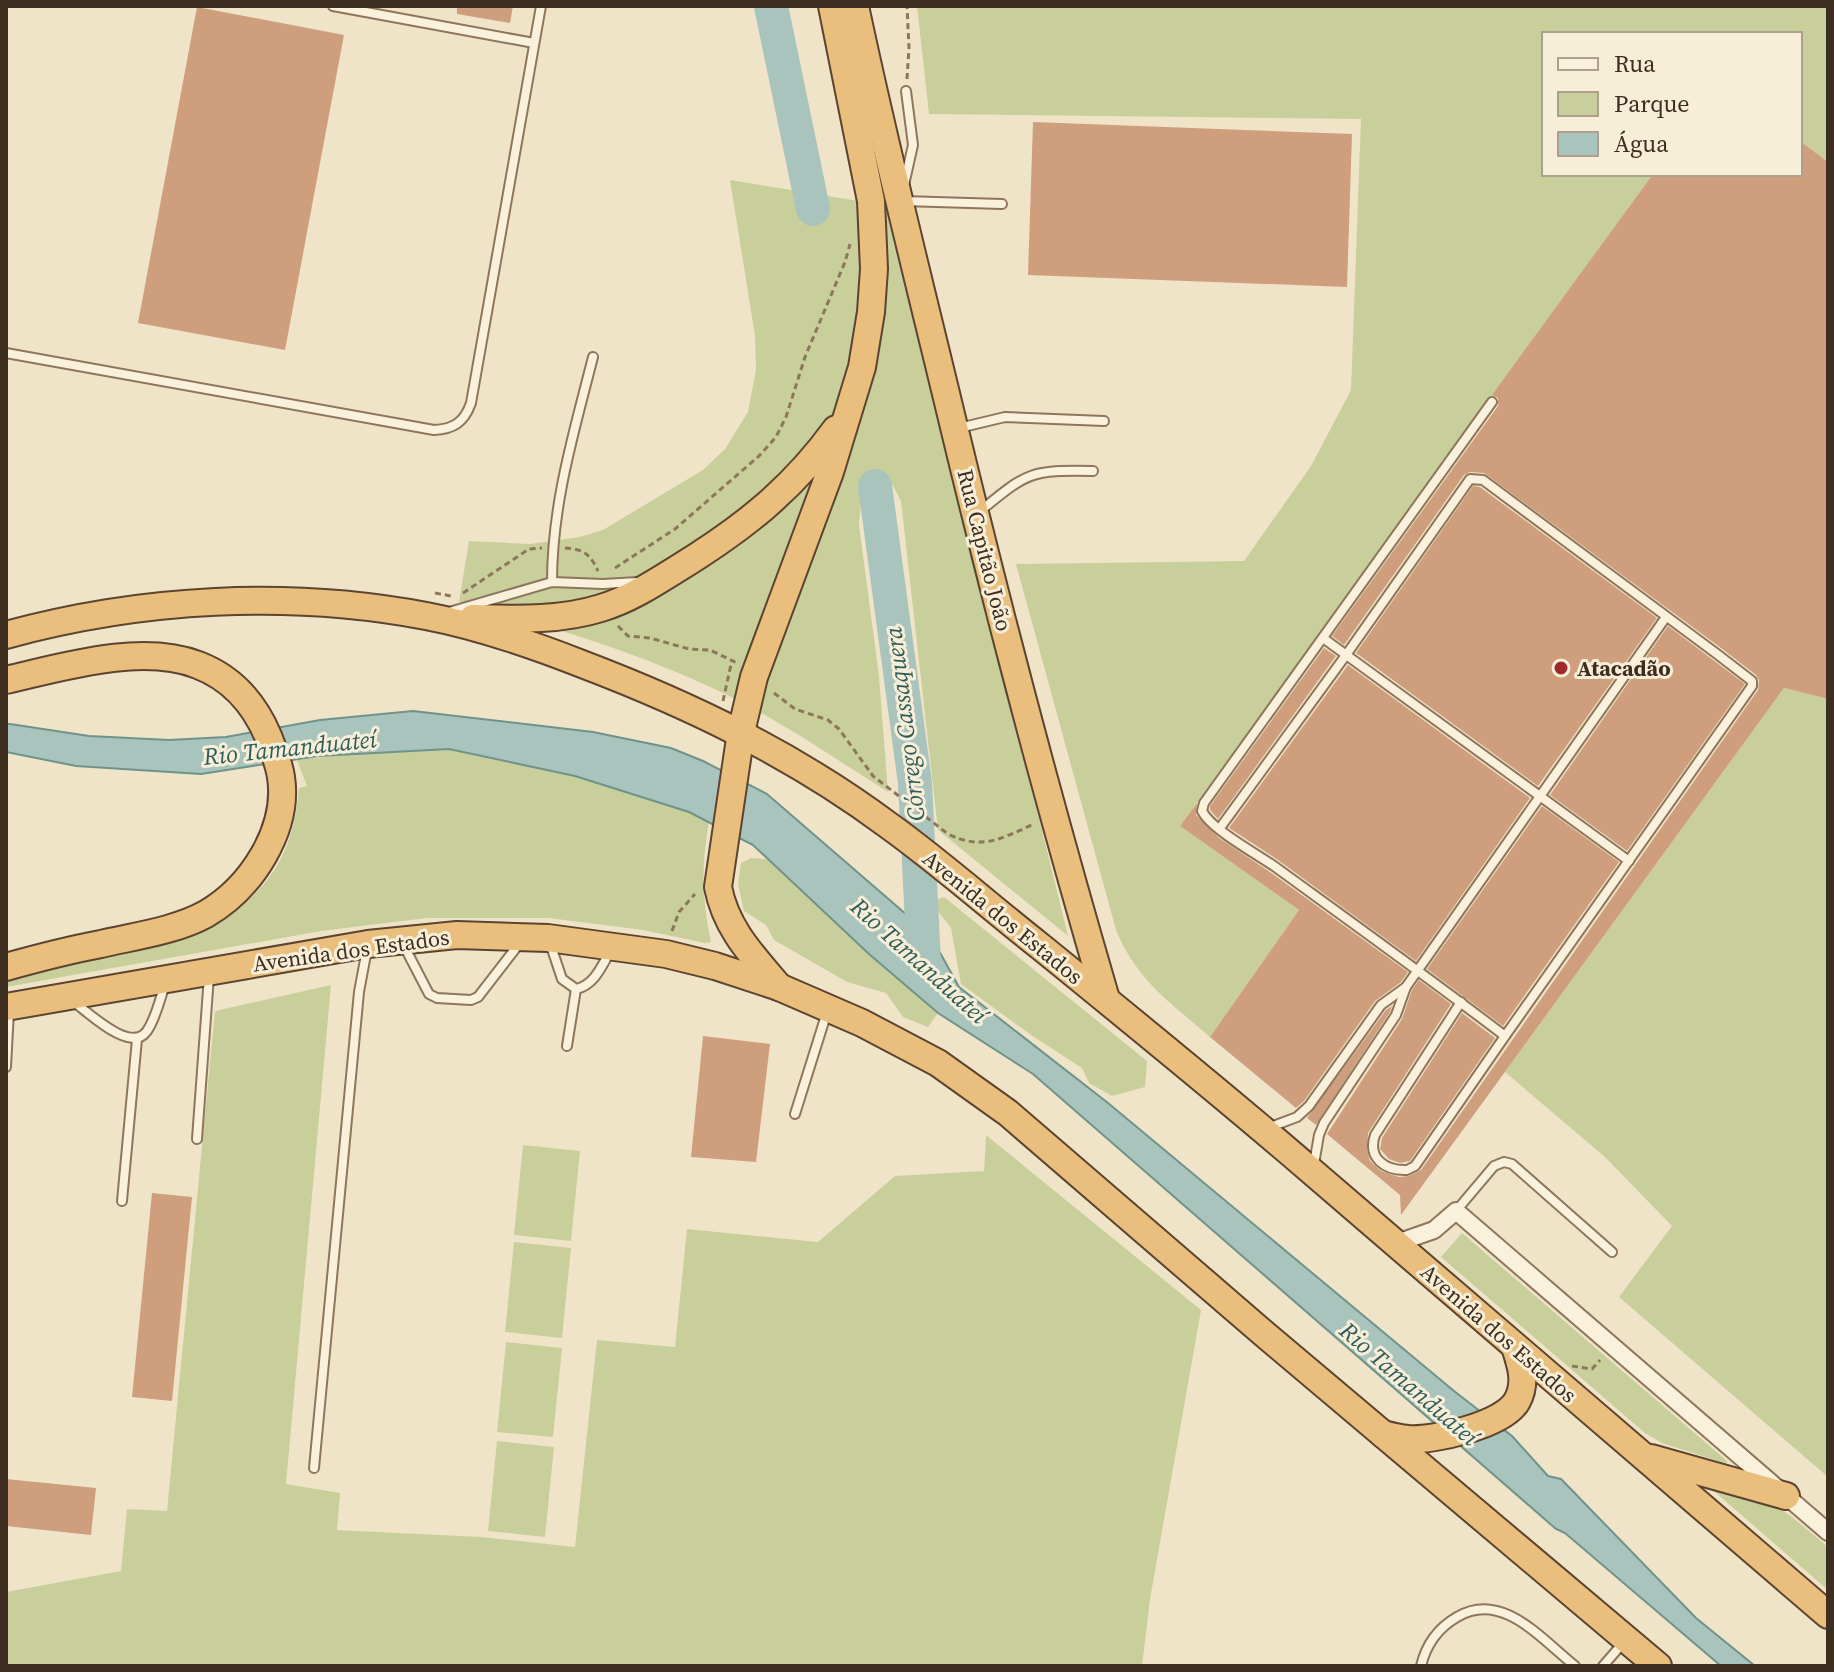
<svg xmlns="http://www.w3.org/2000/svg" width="1834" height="1672" viewBox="0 0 1834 1672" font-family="'Source Serif 4',serif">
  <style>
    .green { fill: #c9cf9b }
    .water { fill: #a9c4bc; stroke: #6f938a; stroke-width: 2 }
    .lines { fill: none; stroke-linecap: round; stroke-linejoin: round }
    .river { stroke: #a9c4bc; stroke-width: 34 }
    .building { fill: #cf9f7d }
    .service-casing { stroke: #8d765c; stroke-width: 12 }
    .minor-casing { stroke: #8d765c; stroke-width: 20 }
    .trunk-casing { stroke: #5b4430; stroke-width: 30 }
    .path { stroke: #8d765c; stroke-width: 3; stroke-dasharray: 6 4; stroke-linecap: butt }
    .service { stroke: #faf1dc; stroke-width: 8 }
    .minor { stroke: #faf1dc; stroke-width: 16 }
    .trunk { stroke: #eabe7c; stroke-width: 26 }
    .poi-dot { fill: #9e2a2b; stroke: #f7eed8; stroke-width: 3 }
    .labels { text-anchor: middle; stroke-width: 6; stroke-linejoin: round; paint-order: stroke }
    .street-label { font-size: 22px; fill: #3d2e20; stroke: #f7eed8 }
    .poi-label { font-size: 22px; font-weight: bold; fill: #3d2e20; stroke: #f7eed8; text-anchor: start }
    .water-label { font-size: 24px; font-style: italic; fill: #2f5d5a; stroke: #f7eed8 }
  </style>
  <rect width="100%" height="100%" fill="#f0e4c8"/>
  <g class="green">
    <path d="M917,6h911v156l-28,-21v-107h-256v140h109l-473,652 119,84 -89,127c-40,-35 -73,-56 -94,-107l-100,-366 228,-3 67,-95 40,-76 10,-271 -432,-5z"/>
    <path d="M730,180l159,26 179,730 -130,-106 -37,-329 -10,-19 -29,7 -3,36 20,151 9,116c-43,-27 -85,-56 -130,-81 -94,-51 -197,-82 -299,-109l10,-61 61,3 50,-7 23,-7 100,-60 22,-21 23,-37 8,-42 -1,-34z"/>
    <path d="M1784,688l44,11v778l-209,-180 53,-71 -67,-69 -100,-85z"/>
    <path d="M449,749l126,27 114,36 20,10c-8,44 -7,77 2,120l-6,1 -62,-13 -95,-12h-121l-106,13 -315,56v-9l189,-46c67,-30 98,-70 104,-144l8,-2 -10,-26 69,-8z"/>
    <path d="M751,858l17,1 101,95 69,59 -10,14 -25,-10 -17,-24 -39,-11 -73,-42 -8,-15 -22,-14 -6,-27 3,-21z"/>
    <path d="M944,897l203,164 -2,26 -33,9 -23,-13 -7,-15 -51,-33 -70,-51 -10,-56 -14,-18 -1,-10z"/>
    <path d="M331,985l-45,499 54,9 -3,37 144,7 94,10 22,-207 78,7 12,-118 131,13 77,-66 89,-5 2,-36 215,175 -51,289 -8,67h-1136v-74l115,-21 6,-62 40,2 48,-500z"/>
    <path d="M523,1145l57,6 -9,90 -57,-6z"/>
    <path d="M1462,1233l265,228v3l-65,-21 -17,-10 -204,-176z"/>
    <path d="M514,1242l57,6 -9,90 -57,-6z"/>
    <path d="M506,1342l56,6 -9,89 -56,-5z"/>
    <path d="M497,1441l57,6 -9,90 -57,-6z"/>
    <path d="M1708,1486l61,16 23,15 36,30v43z"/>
  </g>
  <path class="water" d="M413,711l180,21 78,16 32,13 64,33 155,134 16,21 21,38 149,116 346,288 58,45 36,40 13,3 135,139 59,48h-34l-156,-133 -9,-4 -523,-455 -95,-61 -69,-59 -116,-109 -64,-33 -114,-36 -126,-27 -131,7 -117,18 -125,-8 -70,-14v-28h4l79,12 80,4 57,-3 94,-17z"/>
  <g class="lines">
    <g class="river">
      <path d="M771,6l42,203"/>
      <path d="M875,486l40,297 9,180"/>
    </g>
  </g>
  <g class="building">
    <path d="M457,6h56l-3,17 -53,-9z"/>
    <path d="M197,7l147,28 -59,315 -147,-27z"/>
    <path d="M1033,122l319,12 -5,153 -319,-12z"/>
    <path d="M1800,141l28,21v537l-44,-11 -383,527 -1,-20 -73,-61 75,-115 10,-29 7,-10 32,24 -83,129 -1,18 3,10 11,10 18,6 10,-1 12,-6 337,-480 1,-10 -3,-5 -35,-27 -237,-175 -14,-1 -6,3 -120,170 -12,-9 166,-230v-8l-6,-3 161,-221h147z"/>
    <path d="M1473,486l7,1 177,131 -119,168 -182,-133z"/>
    <path d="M1668,626l77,58 -118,167 -77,-56z"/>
    <path d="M1324,648l12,8 -118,163 -8,-9v-4z"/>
    <path d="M1348,665l182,133 -114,163 -138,-101 -49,-32z"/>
    <path d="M1197,803l-1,12 23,23 51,34 138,100 -7,10 -26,19 -71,100 -8,7 -86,-71 89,-127 -119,-84z"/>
    <path d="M1542,806l77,56 -116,164 -76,-57z"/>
    <path d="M1392,1006l-2,6 -74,113 -9,-7 79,-108z"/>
    <path d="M1462,1013l33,25 -85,123 -10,2 -11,-4 -9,-10 2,-11z"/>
    <path d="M703,1036l67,8 -14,118 -65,-5z"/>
    <path d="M152,1193l40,4 -20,204 -40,-4z"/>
    <path d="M6,1479l90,9 -5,47 -85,-9z"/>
  </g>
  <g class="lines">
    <g class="service-casing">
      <g id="service">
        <path d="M333,6l201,37"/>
        <path d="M904,185l9,-40 -7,-54"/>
        <path d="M903,201l99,3"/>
        <path d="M6,353l428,77c19,-1 30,-7 37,-27l70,-397"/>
        <path d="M959,428l46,-11 99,4"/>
        <path d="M979,512c49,-40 50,-42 114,-41"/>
        <path d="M552,582c0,-78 22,-150 41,-225"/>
        <path d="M449,612l103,-30 51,2 35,-2"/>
        <path d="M1323,638l306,223"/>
        <path d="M1220,828l126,-173 124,-176 13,1 234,174 35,27v5l-247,350c-76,-58 -154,-114 -231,-170 -19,-13 -63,-37 -72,-55l2,-8 288,-401"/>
        <path d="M550,943l12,36 14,10c19,-4 26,-24 35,-39"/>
        <path d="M403,944l26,50 8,4 34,2 7,-3 41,-53"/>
        <path d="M74,1002c15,11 57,52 73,29 9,-13 13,-32 18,-47"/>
        <path d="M1461,1002l-86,133c-8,23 10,36 32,35l8,-4 90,-130"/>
        <path d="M567,1046l9,-57"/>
        <path d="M6,1067l3,-56"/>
        <path d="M795,1114l32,-102"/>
        <path d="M1268,1128l29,-11 12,-11 72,-101 25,-18"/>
        <path d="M197,1139l12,-163"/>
        <path d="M1314,1164l5,-29 5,-12 72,-108 10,-28 260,-370"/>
        <path d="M122,1201l15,-162"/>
        <path d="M1456,1211l38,-45 10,-4 8,2 100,88"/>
        <path d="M314,1468l45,-476 8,-43"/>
        <path d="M1421,1666c5,-21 17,-38 36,-49 45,-27 84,22 118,49"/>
        <path d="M1603,1666l20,-23"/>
      </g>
    </g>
    <g class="minor-casing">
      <path id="minor" d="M1397,1243l37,-13 22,-19 372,321"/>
    </g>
    <g class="trunk-casing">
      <g id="trunk">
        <path d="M855,6c30,143 66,283 100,425 46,191 96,380 151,568"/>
        <path d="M473,618c42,1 87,3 128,-10 27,-8 52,-24 76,-39 65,-40 114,-78 159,-140"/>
        <path d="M6,635c135,-37 283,-45 420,-19 53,10 105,28 156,48 108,41 212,91 306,161 53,38 102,82 153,122 90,73 180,146 268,222 172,149 346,297 519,446"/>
        <path d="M6,680c57,-13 135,-37 192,-15 34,13 56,38 70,71 5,13 11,27 13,41 8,53 -30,111 -75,137 -31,17 -71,22 -105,30 -32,6 -63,14 -95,23"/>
        <path d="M779,987c-26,-31 -53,-58 -61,-100l23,-155 13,-55 76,-205 32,-105 9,-55 3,-43 -3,-68 -39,-195"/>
        <path d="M6,1007l362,-63 89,-9 91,3 118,16 49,12 64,21 83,36 76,40 70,50 254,219 396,334"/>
        <path d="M1383,1434c8,2 17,4 25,5 25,2 96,-14 109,-38 10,-18 4,-36 -2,-54"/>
        <path d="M1651,1458l135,38"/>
      </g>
    </g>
    <g class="path">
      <path d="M907,79l2,-31 -2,-42"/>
      <path d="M565,548c19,1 25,6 33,23"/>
      <path d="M615,568l60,-39 84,-73 17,-19 10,-20 19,-60 40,-95 5,-18"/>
      <path d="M435,593l16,3"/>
      <path d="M463,593l66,-44 13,-1"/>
      <path d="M618,626l10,10 22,2 39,11 21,1 27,13"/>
      <path d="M774,693l21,16 33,11 11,9 34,47 75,58c35,17 54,4 86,-10"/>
      <path d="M723,701l9,-41"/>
      <path d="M672,931l7,-19 16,-18"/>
      <path d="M1572,1366l20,3 8,-9"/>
    </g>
    <use href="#service" class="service"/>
    <use href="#minor" class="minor"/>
    <use href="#trunk" class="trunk"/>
  </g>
  <circle class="poi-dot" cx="1561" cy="668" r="8"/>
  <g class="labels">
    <g class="street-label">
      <text transform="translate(985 550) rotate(76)" y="8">Rua Capitão João</text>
      <text transform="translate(1003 917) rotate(39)" y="8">Avenida dos Estados</text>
      <text transform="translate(351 950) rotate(-8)" y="8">Avenida dos Estados</text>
      <text transform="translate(1499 1333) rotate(41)" y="8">Avenida dos Estados</text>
    </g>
    <g class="poi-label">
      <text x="1577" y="676">Atacadão</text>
    </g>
    <g class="water-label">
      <text transform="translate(905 724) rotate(-97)" y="8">Córrego Cassaquera</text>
      <text transform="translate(290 748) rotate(-6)" y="8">Rio Tamanduateí</text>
      <text transform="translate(919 961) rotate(42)" y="8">Rio Tamanduateí</text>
      <text transform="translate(1409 1384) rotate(41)" y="8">Rio Tamanduateí</text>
    </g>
  </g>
  <rect width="1834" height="1672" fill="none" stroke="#3d2e20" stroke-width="16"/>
  <rect x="1542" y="32" width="260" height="144" fill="#f7eed8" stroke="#ada18e" stroke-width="2"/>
  <rect x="1558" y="58" width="40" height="12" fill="#faf1dc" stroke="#ada18e" stroke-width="2"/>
  <text x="1614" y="72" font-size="24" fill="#3d2e20">Rua</text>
  <rect x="1558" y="92" width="40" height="24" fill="#c9cf9b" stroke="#ada18e" stroke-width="2"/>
  <text x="1614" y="112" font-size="24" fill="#3d2e20">Parque</text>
  <rect x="1558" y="132" width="40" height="24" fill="#a9c4bc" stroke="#ada18e" stroke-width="2"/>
  <text x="1614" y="152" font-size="24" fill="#3d2e20">Água</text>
</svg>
